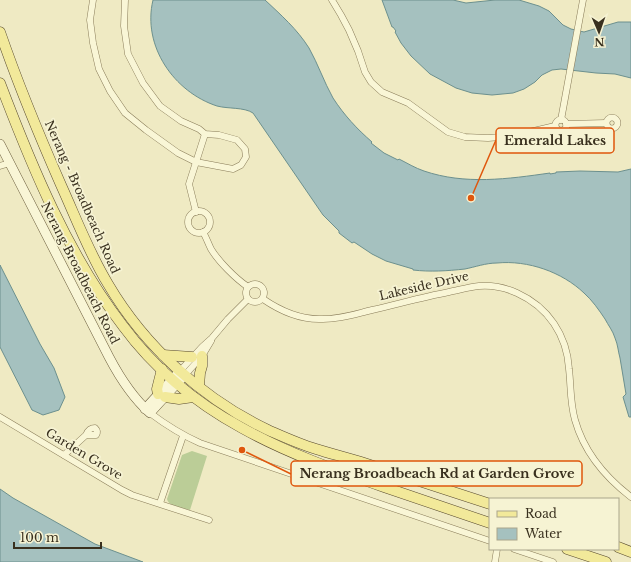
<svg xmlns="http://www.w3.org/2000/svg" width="631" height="562" viewBox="0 0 631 562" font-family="'Libre Baskerville',serif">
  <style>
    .green { fill: #bbcd97 }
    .water { fill: #a5c1bf; stroke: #6c908e }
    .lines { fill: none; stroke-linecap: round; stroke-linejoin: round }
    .street-casing { stroke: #897c59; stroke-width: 7 }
    .secondary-casing { stroke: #6b5d3d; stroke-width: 10 }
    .primary-casing { stroke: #57492e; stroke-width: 11 }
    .street { stroke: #f9f6d6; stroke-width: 6 }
    .secondary { stroke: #f9f6d6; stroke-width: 9 }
    .primary { stroke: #f2e99a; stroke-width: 10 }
    .labels { text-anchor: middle; stroke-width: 3.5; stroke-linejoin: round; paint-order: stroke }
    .street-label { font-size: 12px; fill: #39301e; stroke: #f6f3d3 }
    .leader { fill: none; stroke: #df570d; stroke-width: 1.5 }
    .callout-dot { fill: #df570d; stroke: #f6f3d3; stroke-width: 1.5 }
    .callout { fill: #f6f3d3; stroke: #df570d; stroke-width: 1.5 }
    .callout-label { font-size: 13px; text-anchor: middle; font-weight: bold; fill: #39301e }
  </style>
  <rect width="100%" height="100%" fill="#efeac3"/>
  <path class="green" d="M192,451l15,5 -17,54c-8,-2 -21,-3 -23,-11l15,-44z"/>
  <g class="water">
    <path d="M153,0h112c16,15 32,29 44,48 9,16 15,34 24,50 11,17 24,31 39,44l-1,1 13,10 14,7 1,-1c8,4 16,9 25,12 41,14 84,8 126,2v1l6,-1v-1l24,-1 38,1 13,-3v248h-2l-6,-20 3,-3c-2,-12 -4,-24 -6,-36 -2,-7 -2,-13 -5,-20 -2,-7 -7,-13 -10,-19 -6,-9 -13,-19 -21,-26 -22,-21 -56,-33 -87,-30 -11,0 -22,4 -32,6 -18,2 -35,3 -52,1v-1l-27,-8 -14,-7 -18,-12 -2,1 -13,-10v-2l-16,-16 -70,-102c-9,-6 -25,-4 -36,-7 -43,-14 -75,-60 -64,-106z"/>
    <path d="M382,0h71l13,3 29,-3h24l20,6 10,5 14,14 8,4 13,3 34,-10h13v56l-16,-4 -19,-1 -35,-4 -9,1 -10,5 -7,7 -11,7 -11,4 -21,2 -20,-2 -16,-5 -26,-14 -19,-18 -10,-13 -6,-11 1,-1 -3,-4h-1z"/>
    <path d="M0,265l40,79 14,24 11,29 -6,13 -16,5 -11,-5 -32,-63z"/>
    <path d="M0,489l13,9 82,46 48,18h-143z"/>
  </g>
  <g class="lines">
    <g class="street-casing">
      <g id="street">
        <path d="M93,0l-3,20 3,23 6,26 11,22 15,22 21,17 32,23 18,9 37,7 8,-4 5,-8 -1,-8 -8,-9 -18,-5 -14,-1 -6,-5 -18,-8 -21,-15 -17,-23 -15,-29 -4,-28 1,-26"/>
        <path d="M332,0l9,15 8,15 9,21 7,21 6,10 11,10 26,11 40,29 17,5 23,1 24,-2 43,-10"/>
        <circle cx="612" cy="123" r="5.5"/>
        <circle cx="561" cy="125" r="5.5"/>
        <path d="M561,120l22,-120"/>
        <path d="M566,124l40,-1"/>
        <path d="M0,166l10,-3"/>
        <circle cx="199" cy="222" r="11"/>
        <path d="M196,212l-7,-28 16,-50"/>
        <path d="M203,232c3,5 5,11 8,17 8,13 24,29 37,38"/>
        <circle cx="255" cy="293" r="9"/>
        <path d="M263,299c16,11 35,20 56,20 18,1 36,-5 53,-9 26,-6 51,-13 77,-18 10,-2 20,-5 30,-6 12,-1 27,2 38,7 31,14 50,42 52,76 2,17 1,34 6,51 9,32 30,57 56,77"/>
        <path d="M180,371l22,-24 10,-9 16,-19 20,-20"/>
        <path d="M185,375l17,-19 9,-15"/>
        <path d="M150,413c16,12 32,22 50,30l290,98"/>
        <path d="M0,417l122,73 10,5 77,25"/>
        <path d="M64,455l22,-20c2,-5 4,-7 9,-7 2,2 3,4 1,7h-10"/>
        <path d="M160,503l23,-67"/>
        <path d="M514,549l39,13"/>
        <path d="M495,562l2,-13"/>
      </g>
    </g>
    <g class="secondary-casing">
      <g id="secondary">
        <path d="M0,144l109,213c11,21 23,40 41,56l32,-35"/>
        <path d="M145,409l35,-38"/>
      </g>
    </g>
    <g class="primary-casing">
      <g id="primary">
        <path d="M0,32c18,52 39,103 61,153 15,33 28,68 47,99 37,63 95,115 160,146 16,7 31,14 48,19 15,5 30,8 45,13 43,14 86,28 129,42"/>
        <path d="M0,83c32,84 68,172 123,243 31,42 73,77 119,102 45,25 93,42 142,59 35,12 71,24 106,36"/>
        <path d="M163,355l29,2"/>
        <path d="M199,386l1,-13 2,-7v-10"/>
        <path d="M158,394l-1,-5 5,-20"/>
        <path d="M165,397l14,2 14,-2"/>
        <path d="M618,547l13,5"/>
        <path d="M567,549l39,13"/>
      </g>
    </g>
    <use href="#street" class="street"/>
    <use href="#secondary" class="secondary"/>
    <use href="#primary" class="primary"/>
  </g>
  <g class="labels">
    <g class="street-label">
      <text transform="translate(82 197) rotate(66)" y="4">Nerang - Broadbeach Road</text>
      <text transform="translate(80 273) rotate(63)" y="4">Nerang Broadbeach Road</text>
      <text transform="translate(424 286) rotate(-13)" y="4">Lakeside Drive</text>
      <text transform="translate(84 454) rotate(31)" y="4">Garden Grove</text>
    </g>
  </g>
  <path class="leader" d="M471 198L496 140M242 450L291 474"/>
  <g class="callout-dot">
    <circle cx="471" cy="198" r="4"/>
    <circle cx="242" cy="450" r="4"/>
  </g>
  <g class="callout">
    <rect x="496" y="128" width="118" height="25" rx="4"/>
    <rect x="291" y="461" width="291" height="25" rx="4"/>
  </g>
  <g class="callout-label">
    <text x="555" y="145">Emerald Lakes</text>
    <text x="437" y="478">Nerang Broadbeach Rd at Garden Grove</text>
  </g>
  <rect x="489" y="498" width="130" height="52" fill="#f6f3d3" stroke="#aaa58b"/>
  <rect x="497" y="511" width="20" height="6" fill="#f2e99a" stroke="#aaa58b"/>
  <text x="525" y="518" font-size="12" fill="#39301e">Road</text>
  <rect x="497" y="528" width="20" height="12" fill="#a5c1bf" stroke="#aaa58b"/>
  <text x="525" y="538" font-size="12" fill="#39301e">Water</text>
  <g transform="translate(599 32) rotate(178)" stroke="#f6f3d3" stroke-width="3" paint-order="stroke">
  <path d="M0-3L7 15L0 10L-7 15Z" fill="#39301e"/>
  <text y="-6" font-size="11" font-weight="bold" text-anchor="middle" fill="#39301e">N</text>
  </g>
  <path d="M14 542v6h87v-6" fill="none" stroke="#39301e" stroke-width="2"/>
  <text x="20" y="542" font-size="12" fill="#39301e" stroke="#f6f3d3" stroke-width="3" paint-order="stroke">100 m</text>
</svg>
